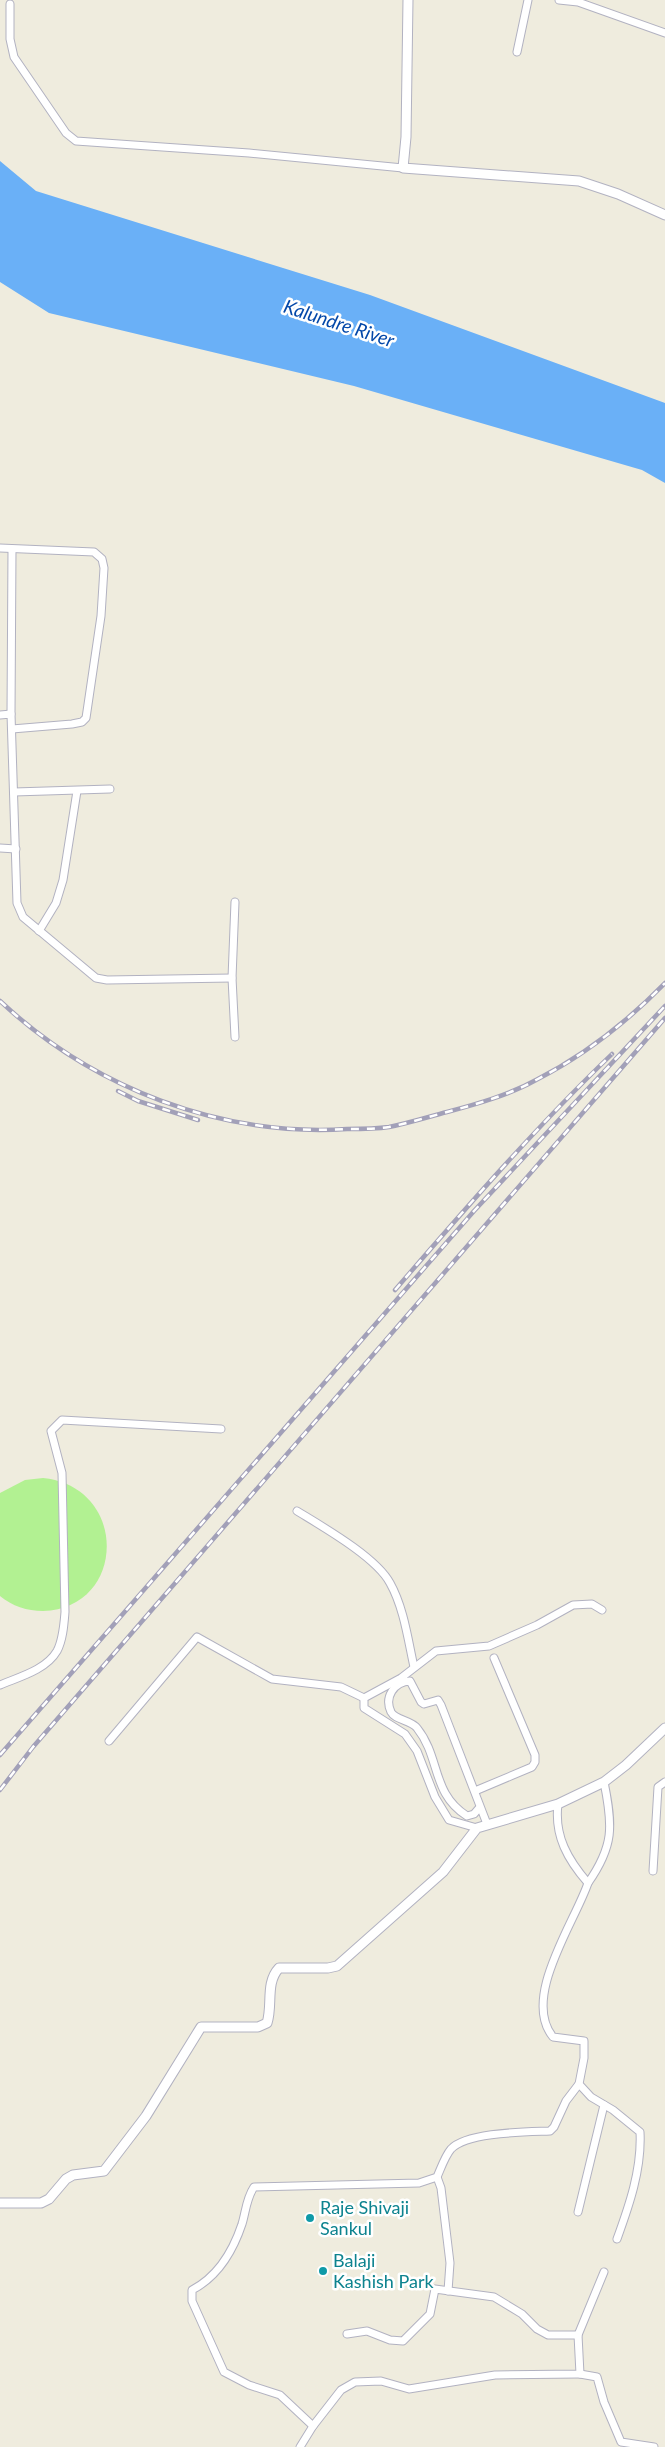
<svg xmlns="http://www.w3.org/2000/svg" width="665" height="2447" viewBox="0 0 665 2447" font-family="Lato,sans-serif">
  <style>
    .pitch { fill: #b2f192 }
    .water { fill: #6ab0f7 }
    .lines { fill: none; stroke-linecap: round; stroke-linejoin: round }
    .minor-casing { stroke: #b2b2c1; stroke-width: 9 }
    .tertiary-casing { stroke: #b2b2c1; stroke-width: 11 }
    .minor { stroke: #fff; stroke-width: 7 }
    .tertiary { stroke: #fff; stroke-width: 9 }
    .rail-casing { stroke: #a2a0b8; stroke-width: 4.5 }
    .rail { stroke: #fff; stroke-width: 2.5; stroke-dasharray: 8; stroke-linecap: butt }
    .culture-dot { fill: #0f9aa8; stroke: #fff; stroke-width: 2 }
    .labels { text-anchor: middle; stroke-width: 5; stroke-linejoin: round; paint-order: stroke }
    .culture-label { font-size: 18px; fill: #0d838f; stroke: #fff; text-anchor: start }
    .water-label { font-size: 19px; font-style: italic; fill: #0448a9; stroke: #fff }
  </style>
  <rect width="100%" height="100%" fill="#efecde"/>
  <path class="pitch" d="M43,1478c86,9 84,130 0,133 -16,0 -31,-5 -43,-15v-103l25,-13z"/>
  <path class="water" d="M0,161l36,30 334,104 295,108v80l-23,-13 -288,-84 -305,-73 -49,-31z"/>
  <g class="lines">
    <g class="minor-casing">
      <g id="minor">
        <path d="M559,0l19,2 87,31"/>
        <path d="M10,4v35l4,18 52,76 10,8 173,12 154,15"/>
        <path d="M517,52l11,-52"/>
        <path d="M0,548l94,4 8,7 2,9 -3,48 -15,102 -4,4 -10,2 -60,5"/>
        <path d="M11,714l1,-165"/>
        <path d="M0,715l11,-1 6,189 6,14 73,61 11,2 125,-2"/>
        <path d="M14,792l96,-3"/>
        <path d="M0,848l16,1"/>
        <path d="M235,902l-3,76 3,59"/>
        <path d="M39,931l17,-28 7,-23 14,-89"/>
        <path d="M297,1511c26,16 79,46 93,72 14,25 18,57 24,84"/>
        <path d="M0,1685c19,-8 46,-15 57,-34 6,-11 7,-27 8,-39l-3,-139 -11,-42 11,-11 159,9"/>
        <path d="M109,1741l88,-104 75,42 69,8 23,11"/>
        <path d="M475,1791l57,-24 3,-5v-7l-41,-97"/>
        <path d="M558,1804c-4,32 10,56 30,79 -13,39 -67,115 -35,154l31,4v17l-5,26 12,13 22,13 27,22c2,37 -11,74 -23,107"/>
        <path d="M480,1807l-6,7 -7,2c-36,-23 -26,-58 -50,-88 -6,-8 -22,-8 -26,-16 -7,-15 3,-30 19,-31l11,21 3,2 14,-4 3,5 46,119"/>
        <path d="M477,1828l-28,-8 -14,-23 -18,-46 -12,-17 -41,-26v-10l37,-20 35,-27 53,-5 48,-21 36,-20 19,-1 10,6"/>
        <path d="M653,1871l5,-84 7,-5"/>
        <path d="M588,1883c26,-37 25,-57 16,-101"/>
        <path d="M437,2177l4,11 9,75 -2,28"/>
        <path d="M578,2212l26,-107"/>
        <path d="M347,2334l20,-3 23,9 13,1 27,-27 5,-25 59,8 28,17 15,15 11,6h30"/>
        <path d="M580,2374l17,3 7,25 17,40 33,5"/>
        <path d="M313,2426l-33,-31 -31,-10 -25,-13 -32,-71v-11c25,-13 41,-39 50,-66 4,-13 4,-25 12,-37l165,-4 18,-6c4,-9 8,-21 14,-28 16,-17 75,-17 99,-18l4,-4 12,-26 13,-17"/>
        <path d="M300,2447l13,-21 28,-36 14,-8 26,-1 28,8 86,-14 85,-1 -2,-39 26,-63"/>
      </g>
    </g>
    <g class="tertiary-casing">
      <g id="tertiary">
        <path d="M408,0l-2,137 -3,31 176,13 39,13 47,21"/>
        <path d="M0,2203h41l8,-4 17,-20 7,-4 31,-4 42,-55 55,-89h57l9,-4c6,-18 -2,-40 12,-55h49l9,-2 106,-94 34,-44 81,-24 46,-22 22,-17 39,-37"/>
      </g>
    </g>
    <use href="#minor" class="minor"/>
    <use href="#tertiary" class="tertiary"/>
    <g class="rail-casing">
      <g id="rail">
        <path d="M0,1001c93,87 220,136 347,128 14,0 28,0 42,-2 20,-4 39,-10 58,-15 30,-8 62,-17 89,-32 49,-25 91,-58 129,-97"/>
        <path d="M118,1091l20,10 60,19"/>
        <path d="M395,1290c70,-81 140,-162 217,-236"/>
        <path d="M0,1755l474,-544 191,-205"/>
        <path d="M0,1790l33,-43 632,-729"/>
      </g>
    </g>
    <use href="#rail" class="rail"/>
  </g>
  <g class="culture-dot">
    <circle cx="310" cy="2218" r="5"/>
    <circle cx="323" cy="2271" r="5"/>
  </g>
  <g class="labels">
    <g class="culture-label">
      <text x="320" y="2214">Raje Shivaji<tspan x="320" dy="21">Sankul</tspan></text>
      <text x="333" y="2267">Balaji<tspan x="333" dy="21">Kashish Park</tspan></text>
    </g>
    <g class="water-label">
      <text transform="translate(339 323) rotate(18)" y="7">Kalundre River</text>
    </g>
  </g>
</svg>
